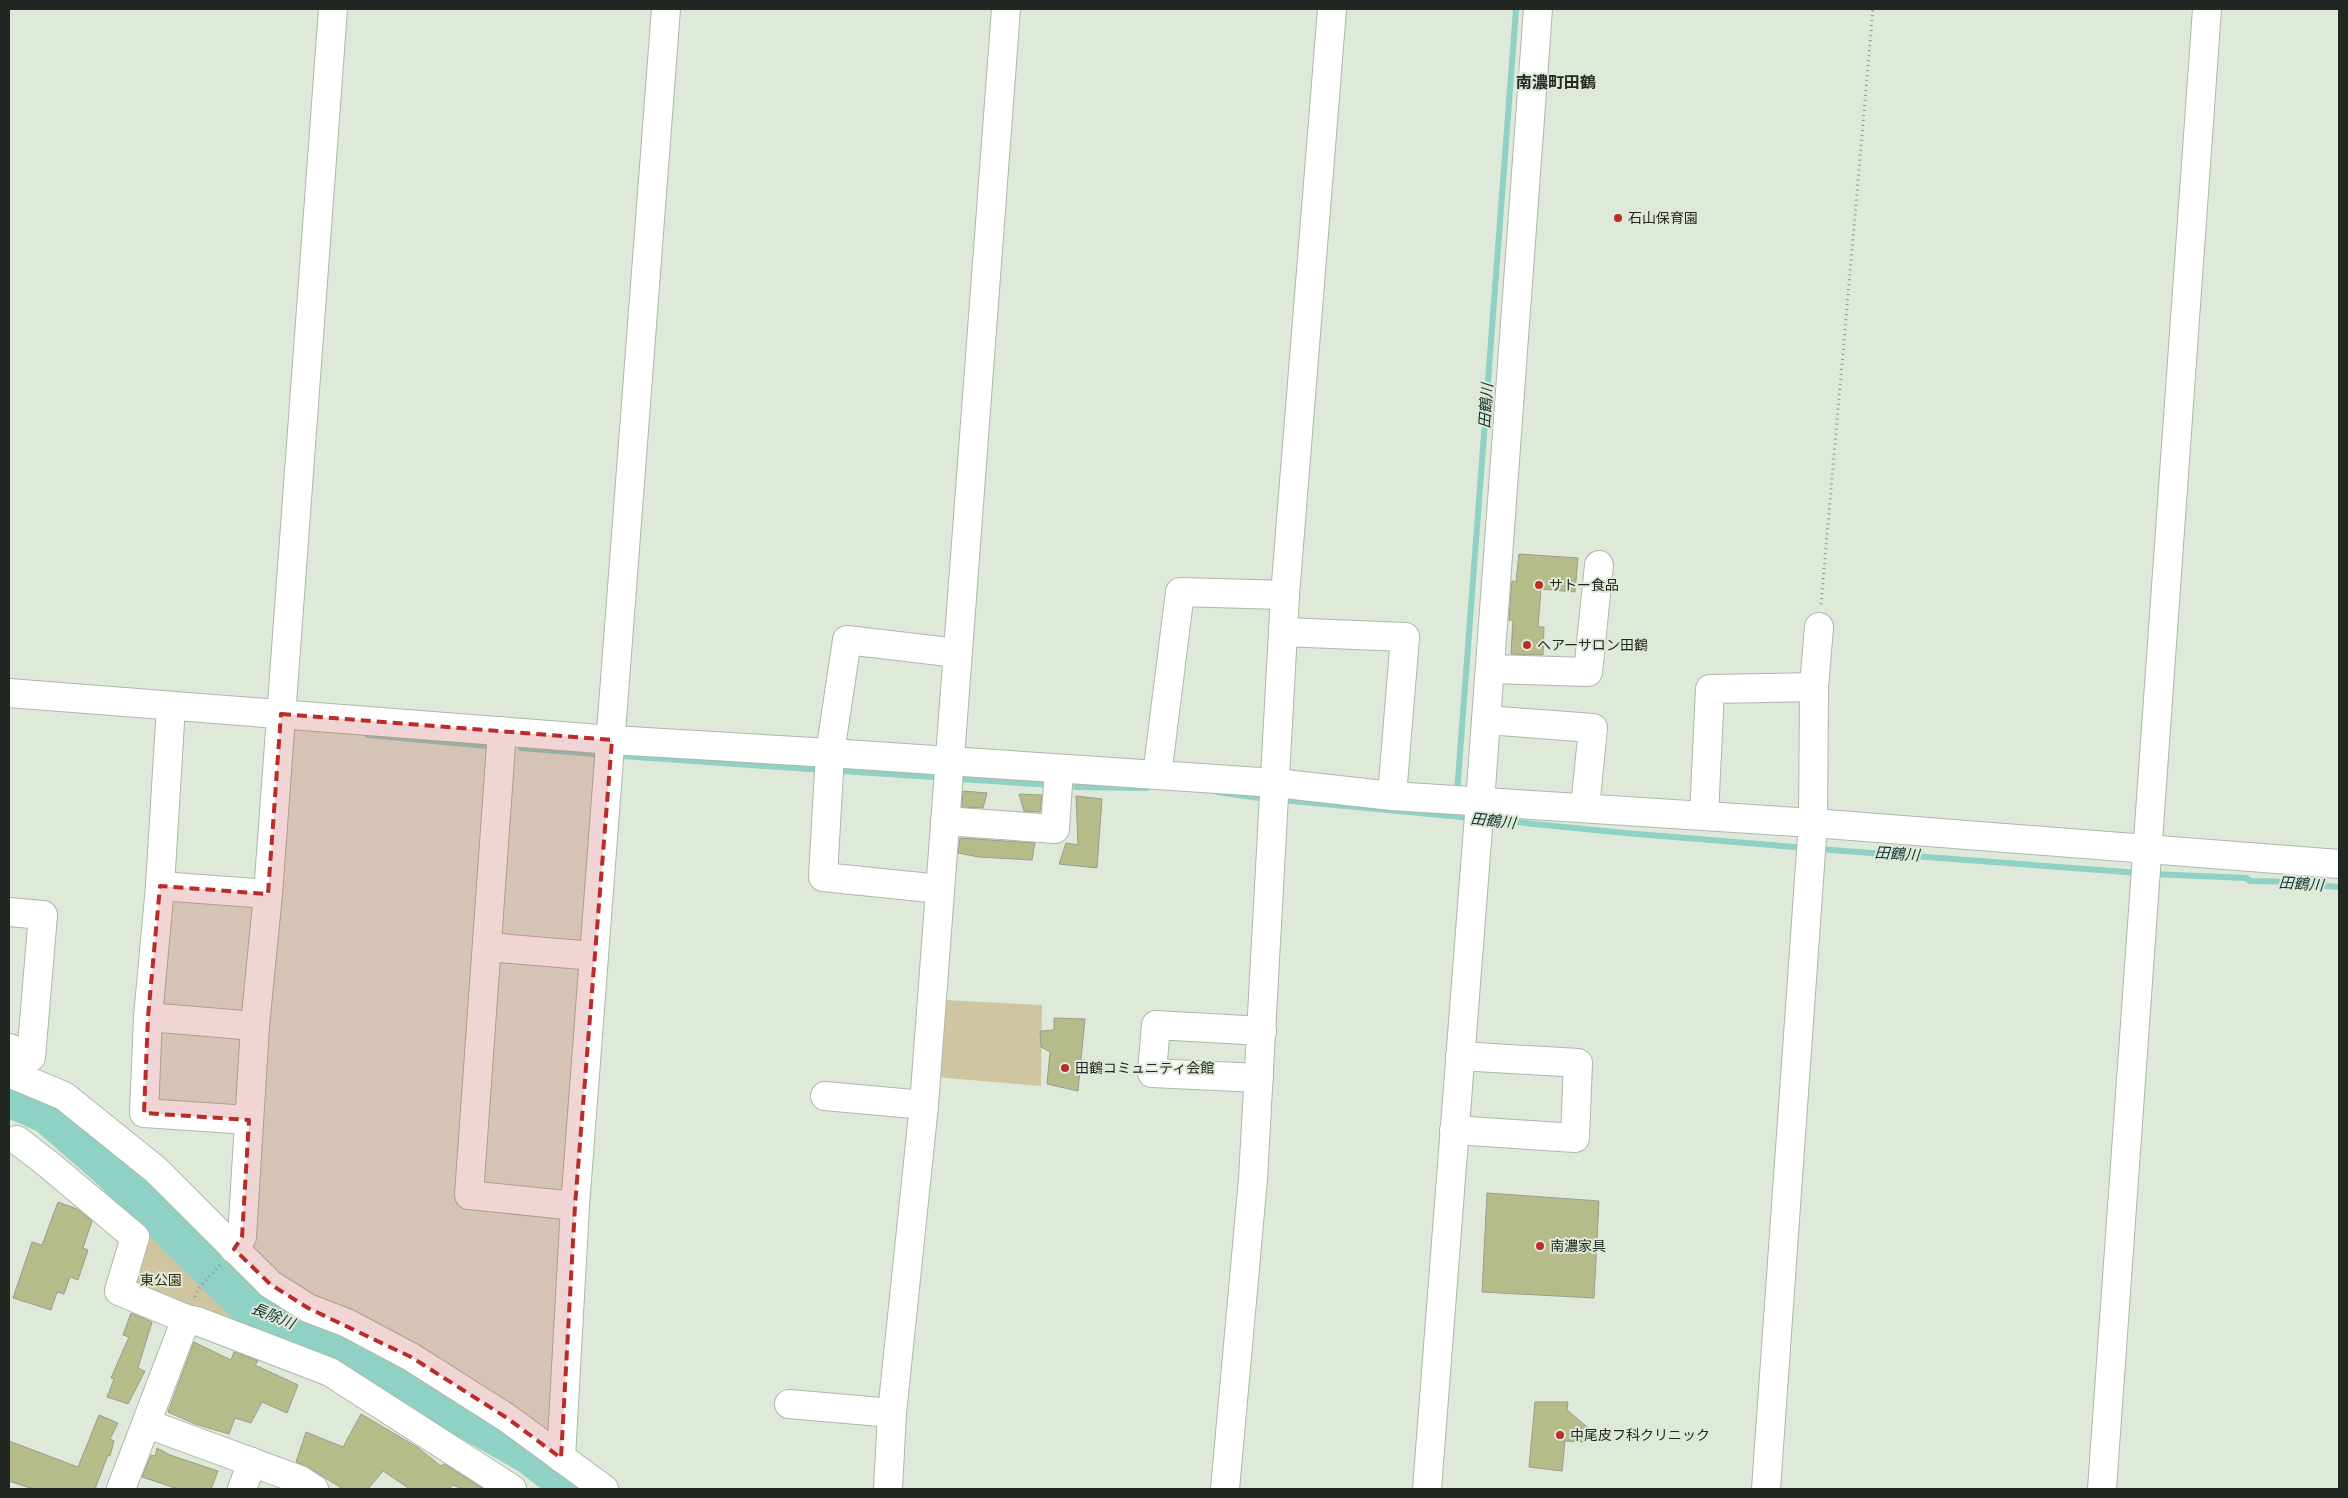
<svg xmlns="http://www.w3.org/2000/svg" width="2348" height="1498" viewBox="0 0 2348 1498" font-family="'Source Sans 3','Noto Sans JP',sans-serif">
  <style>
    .green { fill: #d0c5a1 }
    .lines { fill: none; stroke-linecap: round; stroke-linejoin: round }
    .stream { stroke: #8fd1c4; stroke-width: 6 }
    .river { stroke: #8fd1c4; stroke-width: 38 }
    .building { fill: #b5bc89; stroke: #9a9d8d }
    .minor-casing { stroke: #aeb8aa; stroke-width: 30 }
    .path { stroke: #90988e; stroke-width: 3; stroke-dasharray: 1 4; stroke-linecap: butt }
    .minor { stroke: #fff; stroke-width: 28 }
    .marked { fill: #bb2c28; fill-opacity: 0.2; stroke: #bb2c28; stroke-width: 4; stroke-dasharray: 10 6; stroke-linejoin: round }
    .poi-dot { fill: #bb2c28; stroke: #dee9da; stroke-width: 2 }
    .labels { text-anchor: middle; stroke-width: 4; stroke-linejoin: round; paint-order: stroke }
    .poi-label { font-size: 14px; fill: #232722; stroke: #dee9da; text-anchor: start }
    .park-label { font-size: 14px; fill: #382d02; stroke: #dee9da }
    .water-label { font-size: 15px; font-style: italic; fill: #13332e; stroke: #dee9da }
    .quarter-label { font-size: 16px; font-weight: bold; fill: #232722; stroke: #dee9da }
  </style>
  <rect width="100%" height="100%" fill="#dee9da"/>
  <g class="green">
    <path d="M944,1000l98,5 -1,81 -106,-9z"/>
    <path d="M150,1236l67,64 41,33 -125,-40z"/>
  </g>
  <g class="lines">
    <g class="stream">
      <path d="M368,735l119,11"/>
      <path d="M521,748l73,6"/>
      <path d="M622,756l201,14"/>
      <path d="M841,771l93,6"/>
      <path d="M960,779l91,6"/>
      <path d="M1076,787l71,1"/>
      <path d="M1217,792l49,7"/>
      <path d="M1457,793l59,-784"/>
      <path d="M1282,800l190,18"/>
      <path d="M1485,819l140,14 181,15"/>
      <path d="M1818,849l322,24"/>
      <path d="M2153,874l93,4 4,3 44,1 3,2 42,3"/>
    </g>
    <path class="river" d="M9,1098l38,17 62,54 137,136 58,23 223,126 46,35"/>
  </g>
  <g class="building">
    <path d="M1519,554l59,4 -3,34 -34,-3 -3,38h6l-1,28 -32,-1 2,-34h-4l3,-39 4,1z"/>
    <path d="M963,791l24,2 -4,15 -21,-1z"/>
    <path d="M1019,794l23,1 -2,17 -16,-1z"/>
    <path d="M1076,796l26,3 -5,69 -38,-4 7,-21 12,2z"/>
    <path d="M960,838l75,5 -3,17 -53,-3 -21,-4z"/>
    <path d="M1054,1018l31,1 -7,72 -31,-7 3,-32 -9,-5 -1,-16 14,-1z"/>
    <path d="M1487,1193l112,8 -5,97 -112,-6z"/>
    <path d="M58,1202l19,7 15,12 -9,27 5,2 -10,30 -8,-3 -6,17 -7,-2 -6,18 -38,-12 19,-56 10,3z"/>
    <path d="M131,1313l21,9 -14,46 7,3 -17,33 -21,-7 7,-18 -3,-1 18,-41 -6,-2z"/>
    <path d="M194,1342l37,18 3,-8 24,9 -3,4 43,20 -11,28 -25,-11 -11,21 -16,-5 -6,16 -34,-10 -27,-12z"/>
    <path d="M1535,1402h33l-1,8 20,17 -1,15 -21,-1 -3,30 -33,-4z"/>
    <path d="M361,1414l56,33 24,19 3,-2 40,25h-21l-10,-4 -4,4h-39l-27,-18 -15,18h-25l-35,-22 -12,-5 10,-30 37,15z"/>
    <path d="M99,1415l19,8 -8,16 4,2 -4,15 -2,-1 -13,34h-62l-24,-8v-40l69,26z"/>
    <path d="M157,1448l13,7 48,16 -7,18h-33l-36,-12 9,-22 4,1z"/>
  </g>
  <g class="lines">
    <g class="minor-casing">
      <g id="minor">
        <path d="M1283,632l122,5 -13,159"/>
        <path d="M1490,669l98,3 11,-107"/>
        <path d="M9,693l603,47 218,13 446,30 116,13 421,27 526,41"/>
        <path d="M171,706l-11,180 -12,131 107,9"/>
        <path d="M1486,720l107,8 -8,80"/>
        <path d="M502,731l-33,464 106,11"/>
        <path d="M1157,775l23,-183 105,3"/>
        <path d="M1704,816l6,-127 104,-2"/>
        <path d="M945,821l110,8 4,-60"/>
        <path d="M160,886l108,8"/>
        <path d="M940,889l-117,-12 7,-124 17,-113 110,13"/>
        <path d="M9,912l34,3 -12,142 -22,-9"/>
        <path d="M488,947l106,9"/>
        <path d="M148,1017l-4,96 105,7"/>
        <path d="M9,1073l55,23 92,74 114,114 38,24 39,15 64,34 96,61 97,71"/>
        <path d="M1259,1078l-107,-5 4,-48 106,6"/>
        <path d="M825,1096l99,9"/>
        <path d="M1454,1130l121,8 3,-75 -118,-7"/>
        <path d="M17,1140l31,24 87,73 -16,54 67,28 11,2 133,51 182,117"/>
        <path d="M234,1249l8,-12 13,-211 13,-132 65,-885"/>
        <path d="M789,1404l103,9"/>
        <path d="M148,1424l152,56 14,9"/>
        <path d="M561,1458l14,-252 91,-1197"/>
        <path d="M121,1489l65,-170"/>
        <path d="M242,1489l10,-27"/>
        <path d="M888,1489l4,-76 32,-308 82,-1096"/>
        <path d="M1225,1489l28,-310 32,-584 47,-586"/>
        <path d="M1427,1489l53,-687 58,-793"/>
        <path d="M1766,1489l47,-666 1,-136 5,-60"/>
        <path d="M2102,1489l105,-1480"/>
      </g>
    </g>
    <g class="path">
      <path d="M1821,604l52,-595"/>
      <path d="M195,1297l3,-8 22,-24"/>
    </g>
    <use href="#minor" class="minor"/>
  </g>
  <path class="marked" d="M281,714l331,26 -37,466 -14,252 -54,-40 -96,-61 -103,-49 -38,-24 -36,-35 8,-12 7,-117 -105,-7 4,-96 12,-131 108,8z"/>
  <g class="poi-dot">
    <circle cx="1618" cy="218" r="5"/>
    <circle cx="1539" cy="585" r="5"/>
    <circle cx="1527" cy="645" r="5"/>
    <circle cx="1065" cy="1068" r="5"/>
    <circle cx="1540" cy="1246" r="5"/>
    <circle cx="1560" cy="1435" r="5"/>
  </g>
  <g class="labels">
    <g class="poi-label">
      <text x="1628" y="223">石山保育園</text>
      <text x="1549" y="590">サトー食品</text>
      <text x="1537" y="650">ヘアーサロン田鶴</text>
      <text x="1075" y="1073">田鶴コミュニティ会館</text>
      <text x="1550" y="1251">南濃家具</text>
      <text x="1570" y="1440">中尾皮フ科クリニック</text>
    </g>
    <g class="park-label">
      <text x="161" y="1285">東公園</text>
    </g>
    <g class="water-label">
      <text transform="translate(1486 406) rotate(-86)" y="5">田鶴川</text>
      <text transform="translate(1493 821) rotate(6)" y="5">田鶴川</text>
      <text transform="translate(1897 854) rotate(4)" y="5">田鶴川</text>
      <text transform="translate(2301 884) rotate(4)" y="5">田鶴川</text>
      <text transform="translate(273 1316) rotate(22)" y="5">長除川</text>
    </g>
    <g class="quarter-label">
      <text x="1556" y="88">南濃町田鶴</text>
    </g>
  </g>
  <rect width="2348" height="1498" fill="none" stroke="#232722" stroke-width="20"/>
</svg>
